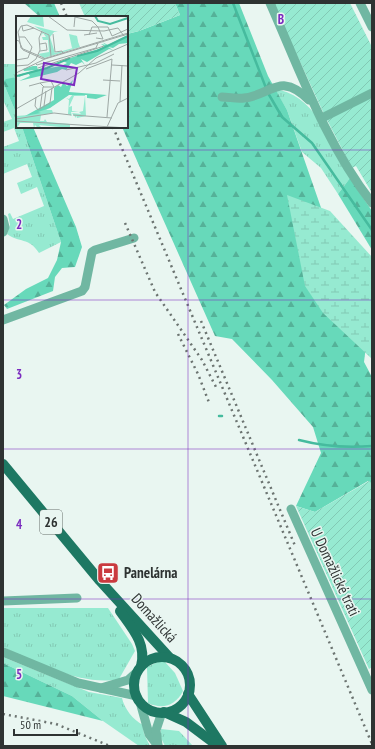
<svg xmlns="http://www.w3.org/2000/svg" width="375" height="749" viewBox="0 0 375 749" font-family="'PT Sans Narrow',sans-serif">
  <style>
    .grass { fill: url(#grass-tufts) }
    .forest { fill: url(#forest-firs) }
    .wetland { fill: url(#wetland-marsh) }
    .garden { fill: url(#garden-furrows) }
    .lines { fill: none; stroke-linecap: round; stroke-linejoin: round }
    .stream { stroke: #46bb9e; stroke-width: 2.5 }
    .minor { stroke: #70b7a2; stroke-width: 9 }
    .primary { stroke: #1e7863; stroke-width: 10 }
    .rail { stroke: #6c7471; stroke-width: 2.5; stroke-dasharray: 2 4; stroke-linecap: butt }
    .grid { fill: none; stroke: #7b2cbf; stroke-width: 1; stroke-opacity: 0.55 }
    .labels { text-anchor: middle; stroke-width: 3; stroke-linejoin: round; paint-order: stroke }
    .shield { fill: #e9f6f1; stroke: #666e6b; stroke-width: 1 }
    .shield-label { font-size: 14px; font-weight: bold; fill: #2e3332 }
    .street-label { font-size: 15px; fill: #2e3332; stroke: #e9f6f1 }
    .poi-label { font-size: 15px; font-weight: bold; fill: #2e3332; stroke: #e9f6f1; text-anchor: start }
    .inset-river { fill: none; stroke: #46bb9e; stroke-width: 2 }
    .inset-road { fill: none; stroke: #9ea8a5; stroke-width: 1 }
    .view { fill: #7b2cbf; fill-opacity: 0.15; stroke: #7b2cbf; stroke-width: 2 }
    .inset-edge { fill: none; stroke: #2e3332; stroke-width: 2 }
    .grid-label { font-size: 13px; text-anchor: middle; font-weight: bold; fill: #7b2cbf; stroke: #e9f6f1; stroke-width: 3; stroke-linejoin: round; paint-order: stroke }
  </style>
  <defs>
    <pattern id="grass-tufts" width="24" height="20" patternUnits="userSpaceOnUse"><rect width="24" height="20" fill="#96ead1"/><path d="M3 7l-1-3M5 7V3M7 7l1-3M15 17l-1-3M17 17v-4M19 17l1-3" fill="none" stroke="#82c9b4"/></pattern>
    <pattern id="forest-firs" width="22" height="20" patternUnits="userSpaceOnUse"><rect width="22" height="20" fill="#67d9ba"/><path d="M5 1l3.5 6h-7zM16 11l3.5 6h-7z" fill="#55b198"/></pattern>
    <pattern id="wetland-marsh" width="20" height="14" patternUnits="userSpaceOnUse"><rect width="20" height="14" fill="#96ead1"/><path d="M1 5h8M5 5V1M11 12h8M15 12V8" fill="none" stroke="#82c9b4"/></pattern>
    <pattern id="garden-furrows" width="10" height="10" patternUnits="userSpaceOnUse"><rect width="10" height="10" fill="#96ead1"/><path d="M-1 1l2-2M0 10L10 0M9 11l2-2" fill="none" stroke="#82c9b4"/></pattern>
  </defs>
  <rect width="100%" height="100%" fill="#e9f6f1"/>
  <g class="grass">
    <path d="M3,64h14v13l-14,5z"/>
    <path d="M3,82l14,33v12h5l39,115 -22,11c-10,-16 -20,-10 -32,-19l3,-9 -2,-11 2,-1 3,6 31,-13 -7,-19 -16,7 -4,-11 15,-6 -5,-13 -24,10v-27l16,-6 -5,-13 -11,4v-10l9,-3 -9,-19z"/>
    <path d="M280,90c39,10 53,56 70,88l-12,16 -17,-26 -19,-16 -15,-42 -11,-19z"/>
    <path d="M3,608h105l24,36 3,7 -16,28c-34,8 -86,-17 -116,-32z"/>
    <path d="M3,657l86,35 33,6c2,10 11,22 21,27l1,9 6,12h-11l-36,-25 -31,-25 -69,-33z"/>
    <path d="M160,661l5,1 10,11 8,18c-7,14 -20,19 -35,12l-1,-36z"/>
    <path d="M161,729l18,2 14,15h-28l-4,-8z"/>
  </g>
  <g class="forest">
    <path d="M24,3h30l6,14h-20z"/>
    <path d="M175,3h64l29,73 19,34 39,112 42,108 -4,32 8,15v107l-4,-3 -53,31 -19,-6 25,-53 -8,-26 -41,-47 -40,-41 -17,-3 -93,-209h5v-93l12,-3 41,-16z"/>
    <path d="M17,77v38l-14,-33 3,-3z"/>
    <path d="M22,127h11l43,100 6,20 -7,20 -13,1 -7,9 -2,14 -46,18 -3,-4 22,-16 22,-11 9,-18 4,-18z"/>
    <path d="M350,178l22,33v39l-34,-56z"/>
    <path d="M3,663l69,33 31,25 -100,-25z"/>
  </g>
  <path class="wetland" d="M287,195l43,16 42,46v102l-49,-46 -18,-27z"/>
  <g class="garden">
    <path d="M79,3h96l5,12 -41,16 -12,3v-17h-42z"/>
    <path d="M273,3h77l22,44v43l-48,24z"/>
    <path d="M372,96v97l-16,-27 -4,2 -26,-50z"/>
    <path d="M369,481l3,3v183l-3,2 -73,-163 19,6z"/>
  </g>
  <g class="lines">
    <g class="stream">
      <path d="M233,3l33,85"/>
      <path d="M268,93l14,24 30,26 60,87"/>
      <path d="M219,416h3"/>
      <path d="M299,440c23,6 49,8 73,6"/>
    </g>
    <g class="minor">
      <path d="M270,3c30,68 56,141 102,200"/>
      <path d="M360,3l12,24"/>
      <path d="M222,97c7,0 15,2 22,1 28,-3 36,-27 65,2"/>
      <path d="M322,118l50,-25"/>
      <path d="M3,219l2,8 -2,5"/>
      <path d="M3,320l79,-29 3,-4 7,-35 3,-2 39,-12"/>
      <path d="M291,509l81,181"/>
      <path d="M3,601l74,-3"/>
      <path d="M3,652l75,31 59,13"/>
      <path d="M101,688l27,-8 10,-9"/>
      <path d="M140,702l9,32 9,12"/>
      <path d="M158,745l-2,-15 6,-18"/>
    </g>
    <g class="primary">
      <path d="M3,464l97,117 70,77"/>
      <path d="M120,611c12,17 27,33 21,55"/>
      <circle cx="162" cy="685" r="28"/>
      <path d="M188,694l34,52"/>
      <path d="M164,712l22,10 32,24"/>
    </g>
    <g class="rail">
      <path d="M61,3l6,14"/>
      <path d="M113,127l259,617"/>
      <path d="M125,223l30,69 47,68 14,27"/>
      <path d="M201,321l95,227"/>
      <path d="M178,334l20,40 12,31"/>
      <path d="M3,714l53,10 54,22"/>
    </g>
  </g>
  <path class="grid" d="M188,3v743M3,150h369M3,300h369M3,449h369M3,599h369"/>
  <defs>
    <g id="bus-square" transform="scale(1.15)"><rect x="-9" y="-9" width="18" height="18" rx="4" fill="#ca3a3f" stroke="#e9f6f1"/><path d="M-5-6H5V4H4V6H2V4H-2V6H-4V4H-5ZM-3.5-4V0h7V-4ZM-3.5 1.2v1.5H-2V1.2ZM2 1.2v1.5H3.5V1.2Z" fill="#fff"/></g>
  </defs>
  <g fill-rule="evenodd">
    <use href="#bus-square" x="108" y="573"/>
  </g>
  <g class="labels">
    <rect class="shield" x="40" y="510" width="22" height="24" rx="3"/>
    <g class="shield-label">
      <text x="51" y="527">26</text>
    </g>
    <g class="street-label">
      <text transform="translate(335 572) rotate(65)" y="5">U Domažlické trati</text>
      <text transform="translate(154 618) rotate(48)" y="5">Domažlická</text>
    </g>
    <g class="poi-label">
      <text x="124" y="578">Panelárna</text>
    </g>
  </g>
  <g transform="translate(16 16)">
    <rect width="112" height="112" fill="#e9f6f1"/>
    <path d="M18,10l24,6h-4l-4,5 5,16 18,-5 2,-13 5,12 -36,11 -6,-4 11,-2 -1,-12h-5l-1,-3h4l-3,-4 -2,3 1,-4 8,4zM57,78l12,1 1,21 -9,2v-3l-1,3 -4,-5 9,1 -2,-2 4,-1 2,-15h-11l-5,11 3,-1v5l7,1h-8l1,4 -4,-2 1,-14 -3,-2 3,1zM42,86l-12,8h6l1,3 -12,2 -1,6h4l1,-2 2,3 23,2v4l-31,-3 2,2 -3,1 -3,-3 -1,3 -1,-5h-13l-3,5 -1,-12 13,-1z" fill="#96ead1"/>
    <path d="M112,19v8l-9,1 -6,4 -5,-1 5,3 -4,-1 -22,13 -6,-3 4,6 -3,-3 -6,3 -5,-2 -5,7 -4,-1 -5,3 -38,9 11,-5 -2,-3 -9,4 -1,-2 18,-5 -12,1 -1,-2 10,-3h4l1,4 23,-4 6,-3 -4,-2 10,-4 32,-10 -4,-3 5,1 -4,-3 6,3zM57,64l-4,12 38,3 -11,4 -9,-1v-3h-18l-19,13 -12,4 3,1 -16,3 29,-16v-12l4,-3 3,2 2,-4 4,3z" fill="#67d9ba"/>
    <path d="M15,0h12l1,11 -17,-5z" fill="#96ead1"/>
    <path d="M53,18l8,2 2,11 -7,1z" fill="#96ead1"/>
    <path class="inset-river" d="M79,0l3,5 12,3 18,-6M61,40l20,-5 31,-15M1,60l30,-8 23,-10"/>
    <path class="inset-road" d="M32,0l19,14 37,1 14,-3 6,8M6,10l1,5 11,-3M58,11l1,-10 17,4 6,6 5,12 -7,-1M37,18l2,18 7,-1 1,3M68,19l13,-2M73,19l3,-8h16l4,9 16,-7M0,24l3,1 4,9 20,9 85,-26M24,28l6,-1 1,7 -7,1M28,42l-23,-10 -3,-16 3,-6 6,-1 22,10 2,21M0,44l12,-2 4,-11 -7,-10h-6M20,48l1,1 59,-17 2,-5M96,49l16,1M0,50l12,-1 8,-6 4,-9 -1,-12 3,-7M22,52l66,-22M70,53l26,-10 -5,58M50,54l30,-7 18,-9M0,57l29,-14 83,-25M87,64l17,1M24,67l11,-2 3,6h-11l-3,22M13,70l11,-3 4,4M20,81l-1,9 3,4 12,-7 2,-15M104,86l2,-37M28,90l2,-15M0,93l63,-36 17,-15 32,-14M57,99l39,3M0,103l38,-6 17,2M0,105l112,7M91,111l11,-24 10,-5"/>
    <path class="view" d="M28,47l33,5 -3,17 -33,-6z"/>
    <rect width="112" height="112" class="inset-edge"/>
  </g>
  <g class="grid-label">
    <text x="281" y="24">B</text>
    <text x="19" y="229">2</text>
    <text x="19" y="379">3</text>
    <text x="19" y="529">4</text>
    <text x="19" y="679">5</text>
  </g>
  <rect width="375" height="749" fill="none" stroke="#2e3332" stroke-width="8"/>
  <path d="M14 729v6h63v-6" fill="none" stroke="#2e3332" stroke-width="2"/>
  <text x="20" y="729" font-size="12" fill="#2e3332" stroke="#e9f6f1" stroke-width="3" paint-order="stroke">50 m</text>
</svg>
